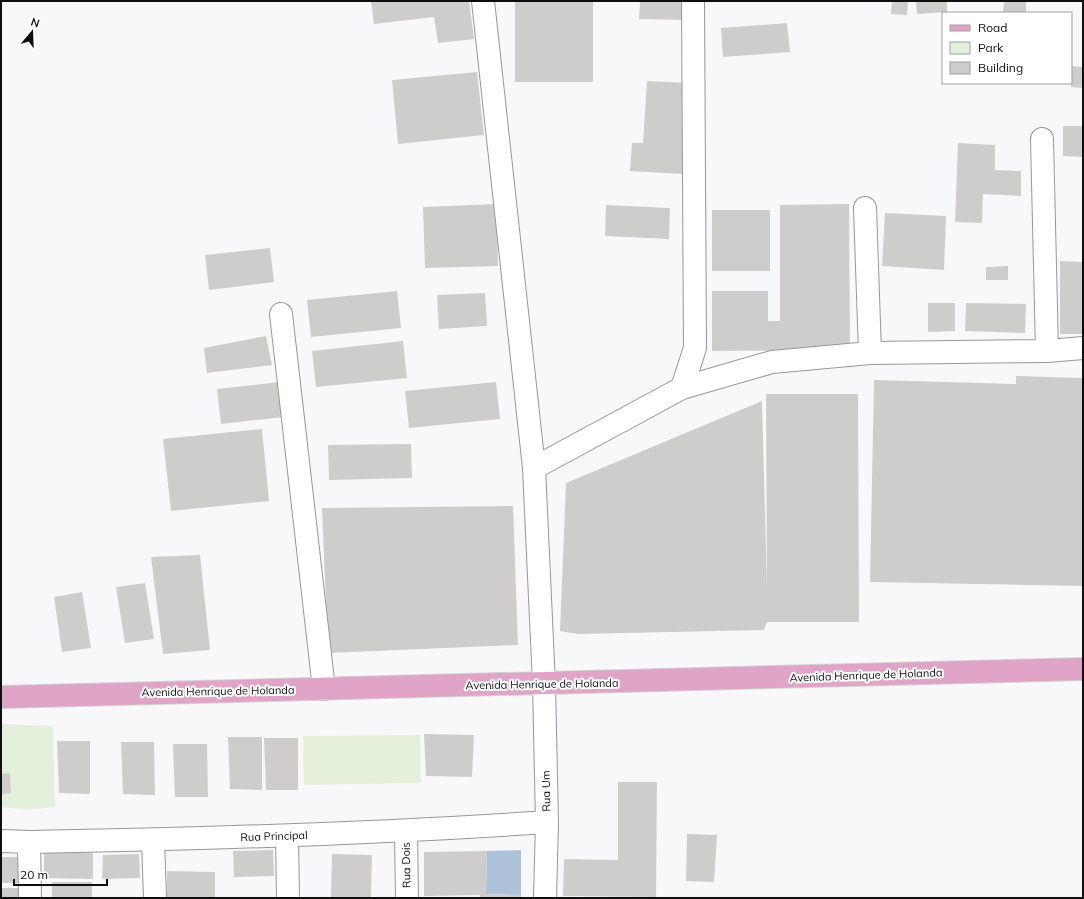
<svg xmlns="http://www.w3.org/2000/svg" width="1084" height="899" viewBox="0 0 1084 899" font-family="Mulish,sans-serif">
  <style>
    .green { fill: #e4f0db }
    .water { fill: #acc2d9 }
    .building { fill: #cfcccc }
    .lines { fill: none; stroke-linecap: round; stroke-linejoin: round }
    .minor-casing { stroke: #979799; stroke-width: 24 }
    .primary-casing { stroke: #d4d4d4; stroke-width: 24 }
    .minor { stroke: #fff; stroke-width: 22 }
    .primary { stroke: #e0a4c6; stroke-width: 22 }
    .labels { text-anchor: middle; stroke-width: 4; stroke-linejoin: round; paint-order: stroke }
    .street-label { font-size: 11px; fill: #0e0e0e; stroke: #fff }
  </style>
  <rect width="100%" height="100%" fill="#f8f8fb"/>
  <g class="green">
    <path d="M1,724l52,2 2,81 -28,3 -26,-3z"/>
    <path d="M420,735l1,48 -117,2 -1,-49z"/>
  </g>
  <path class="water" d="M521,850v45l-35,-1 1,-43z"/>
  <g class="building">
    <path d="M371,1h98l5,38 -36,4 -4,-26 -60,7z"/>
    <rect x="515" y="1" width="78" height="81"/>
    <path d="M640,1h47v19l-48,-1z"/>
    <path d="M892,1h16l-1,14 -16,-1z"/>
    <path d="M916,1h31v11l-30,2z"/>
    <path d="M1004,1h22v12l-23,-1z"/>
    <path d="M787,23l3,29 -67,5 -2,-29z"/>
    <path d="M1072,66l11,1v21l-12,-1z"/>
    <path d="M477,72l7,63 -86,9 -6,-64z"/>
    <path d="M647,81l41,2 -5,91 -53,-3 2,-28h11z"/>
    <path d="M1063,126h20v31l-20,-1z"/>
    <path d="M958,143l37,2v25l26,1v25l-38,-2 -1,29 -27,-1z"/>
    <path d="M497,204l1,62 -73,2 -2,-61z"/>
    <path d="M849,204l1,146 -138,1v-60h56v30h12v-116z"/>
    <path d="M606,205l64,3 -1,31 -64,-3z"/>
    <rect x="712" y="210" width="58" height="61"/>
    <path d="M885,213l61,3 -2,54 -62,-4z"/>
    <path d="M270,248l4,34 -65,8 -4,-35z"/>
    <path d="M1060,261l23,1v72h-23z"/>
    <path d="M1008,266v14h-22v-13z"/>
    <path d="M397,291l4,37 -90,9 -4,-37z"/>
    <path d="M485,293l2,33 -48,3 -2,-34z"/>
    <path d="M928,303h27v28l-27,1z"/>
    <path d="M966,303l60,1 -1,29 -60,-2z"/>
    <path d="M266,336l6,29 -65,8 -3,-25z"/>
    <path d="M403,341l4,37 -91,9 -4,-36z"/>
    <path d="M1016,376l67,2v208l-213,-4 4,-202 142,4z"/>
    <path d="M280,382l4,35 -63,7 -4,-35z"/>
    <path d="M496,382l4,37 -91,9 -4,-37z"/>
    <path d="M766,394h92l1,228h-92l-3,8 -186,4 -18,-3 6,-148 196,-82 5,187z"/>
    <path d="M262,429l7,72 -98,10 -8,-72z"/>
    <path d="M411,444l1,34 -83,2 -1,-35z"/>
    <path d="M513,506l5,139 -190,8 -6,-145z"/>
    <path d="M200,555l10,95 -47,4 -12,-97z"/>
    <path d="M145,583l9,56 -29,4 -9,-56z"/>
    <path d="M82,592l9,56 -29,4 -8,-55z"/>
    <path d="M424,734l50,1 -2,42 -46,-1z"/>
    <path d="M228,737h34v53l-32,-1z"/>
    <path d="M264,738h34v52h-32z"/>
    <path d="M57,741h33v53l-31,-1z"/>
    <path d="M121,742h33l1,53 -32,-1z"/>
    <path d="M173,744h34l1,53h-33z"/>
    <path d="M10,773l1,20 -10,1v-20z"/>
    <path d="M618,782h39l-1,115 -93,-1 1,-37 54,1z"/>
    <path d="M687,834l30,1 -3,47 -28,-1z"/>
    <path d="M273,850l1,26 -40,1 -1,-26z"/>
    <path d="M487,851l-1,43 35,1v3h-41v-3l-56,1v-44z"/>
    <path d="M44,852l49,1v26l-49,-1z"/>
    <path d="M139,854l1,24 -38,1 1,-24z"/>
    <path d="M332,854l40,1 -1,43h-40z"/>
    <path d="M1,857h23l-1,26h-22z"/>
    <path d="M167,871l48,1v26h-48z"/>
    <rect x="52" y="882" width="40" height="16"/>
    <rect x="1" y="888" width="26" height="10"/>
  </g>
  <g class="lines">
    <g class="minor-casing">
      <g id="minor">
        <path d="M483,1l51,467 10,216 3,138 -2,76"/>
        <path d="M1042,139l5,212"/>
        <path d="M865,208l5,145"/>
        <path d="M281,314l43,375"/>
        <path d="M682,388l13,-40 -2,-347"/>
        <path d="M534,468l148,-80 90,-26 98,-9 177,-2 36,-3"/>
        <path d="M406,832l1,66"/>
        <path d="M287,836l1,62"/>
        <path d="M153,840l2,58"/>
        <path d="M1,841l28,1c173,-3 345,-8 518,-20"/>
        <path d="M29,842l1,56"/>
      </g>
    </g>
    <g class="primary-casing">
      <path id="primary" d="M1,697l1082,-28"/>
    </g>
    <use href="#minor" class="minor"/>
    <use href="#primary" class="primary"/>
  </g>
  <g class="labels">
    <g class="street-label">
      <text transform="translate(866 675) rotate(-2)" y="4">Avenida Henrique de Holanda</text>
      <text transform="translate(542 684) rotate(-1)" y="4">Avenida Henrique de Holanda</text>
      <text transform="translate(218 691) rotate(-1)" y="4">Avenida Henrique de Holanda</text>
      <text transform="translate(546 791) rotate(-91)" y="4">Rua Um</text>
      <text transform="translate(274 836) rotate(-2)" y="4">Rua Principal</text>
      <text transform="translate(406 865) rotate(-91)" y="4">Rua Dois</text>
    </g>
  </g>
  <rect width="1084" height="899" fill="none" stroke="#0e0e0e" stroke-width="4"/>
  <rect x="942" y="12" width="130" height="72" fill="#ffffff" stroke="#9f9f9f"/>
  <rect x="950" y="25" width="20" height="6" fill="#e0a4c6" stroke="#9f9f9f"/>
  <text x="978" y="32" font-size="12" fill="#0e0e0e">Road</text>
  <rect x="950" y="42" width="20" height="12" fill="#e4f0db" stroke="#9f9f9f"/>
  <text x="978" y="52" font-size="12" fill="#0e0e0e">Park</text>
  <rect x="950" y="62" width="20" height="12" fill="#cfcccc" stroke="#9f9f9f"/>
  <text x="978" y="72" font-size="12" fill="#0e0e0e">Building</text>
  <g transform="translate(32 32) rotate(19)" stroke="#ffffff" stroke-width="3" paint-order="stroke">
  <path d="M0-3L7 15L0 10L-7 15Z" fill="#0e0e0e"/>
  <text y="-6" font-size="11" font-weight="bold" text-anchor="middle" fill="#0e0e0e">N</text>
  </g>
  <path d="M14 879v6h93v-6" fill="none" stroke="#0e0e0e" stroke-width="2"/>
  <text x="20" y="879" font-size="12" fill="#0e0e0e" stroke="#ffffff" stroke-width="3" paint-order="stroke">20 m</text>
</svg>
